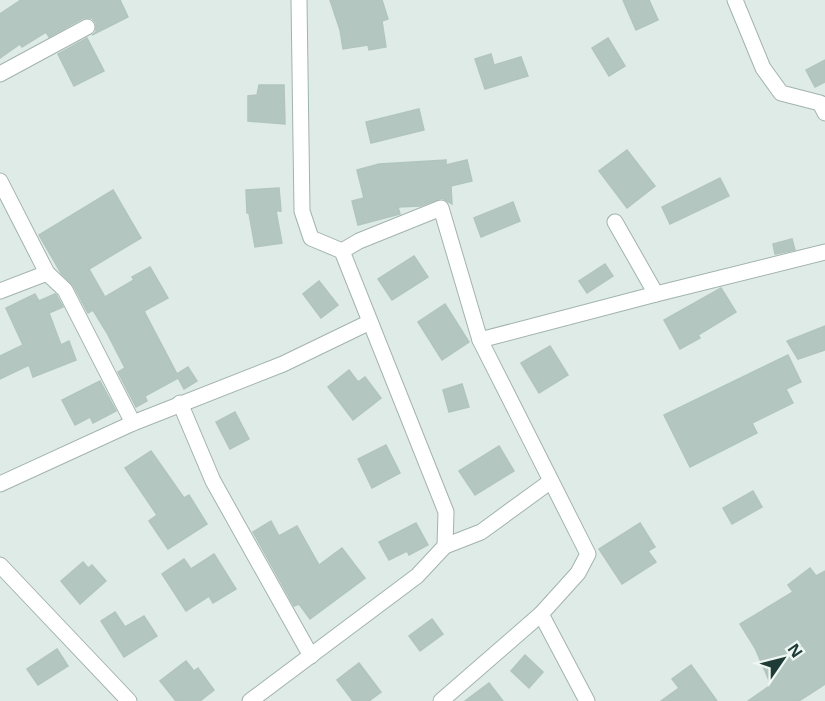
<svg xmlns="http://www.w3.org/2000/svg" width="825" height="701" viewBox="0 0 825 701" font-family="'Open Sans',sans-serif">
  <style>
    .building { fill: #b4c6c0; stroke: #b1c5be; stroke-width: 1.5 }
    .lines { fill: none; stroke-linecap: round; stroke-linejoin: round }
    .street-casing { stroke: #a2b3ae; stroke-width: 17 }
    .street { stroke: #fff; stroke-width: 15 }
  </style>
  <rect width="100%" height="100%" fill="#dfebe6"/>
  <g class="building">
    <path d="M21,0h99l8,17 -36,18 4,-3v-9l-4,-5h-9l-34,19 -3,-5 -24,15 -2,-3 -20,14v-44z"/>
    <path d="M330,0h52l6,19 -6,2 4,26 -17,3 -1,-5 -25,4 -3,-19z"/>
    <path d="M623,0h26l9,20 -22,10z"/>
    <path d="M87,38l17,33 -30,15 -16,-32z"/>
    <path d="M608,38l17,28 -16,10 -17,-28z"/>
    <path d="M491,54l3,11 27,-8 7,19 -43,13 -10,-30z"/>
    <path d="M825,60v22l-10,5 -9,-17z"/>
    <path d="M259,85h25l1,39 -37,-3v-25l9,-1z"/>
    <path d="M419,109l5,21 -53,13 -5,-21z"/>
    <path d="M627,150l28,36 -28,22 -28,-37z"/>
    <path d="M446,160v5l21,-5 5,21 -21,5 1,18 -10,-6 -22,8 -22,1 2,7 -42,11 -6,-24 12,-3 -7,-28 22,-6z"/>
    <path d="M720,178l9,18 -59,28 -8,-17z"/>
    <path d="M279,188l2,23h-5l6,32 -27,4 -6,-34h-2l-1,-23z"/>
    <path d="M113,190l28,48 -52,31 16,28 29,-17 -2,-3 18,-10 18,31 -24,13 33,63 11,-7 9,14 -13,8 -6,-11 -33,18 2,5 -11,6 -18,-35 7,-4 -18,-35 -14,-23 -5,3 -15,-28 -12,-12 -22,-38z"/>
    <path d="M513,202l7,19 -39,16 -7,-19z"/>
    <path d="M792,239l3,11 -20,4 -2,-10z"/>
    <path d="M414,256l14,21 -36,23 -14,-21z"/>
    <path d="M605,264l8,12 -26,17 -8,-12z"/>
    <path d="M319,281l19,24 -17,13 -18,-24z"/>
    <path d="M721,288l15,24 -38,23 2,3 -20,11 -16,-29z"/>
    <path d="M35,294l4,7 16,-7 2,2 6,11 -14,6 12,32 8,-4 7,19 -43,17 -4,-12 -29,14v-23l23,-11 -17,-37z"/>
    <path d="M445,304l24,38 -27,18 -24,-38z"/>
    <path d="M825,326v24l-27,9 -11,-18z"/>
    <path d="M550,346l18,29 -29,18 -18,-30z"/>
    <path d="M788,355l13,27 -15,7 7,14 -41,20 5,10 -67,34 -26,-52z"/>
    <path d="M349,370l9,12 7,-5 16,21 -28,22 -25,-33z"/>
    <path d="M100,381l16,30 -23,12 -3,-6 -15,8 -13,-25z"/>
    <path d="M462,384l7,23 -20,5 -6,-22z"/>
    <path d="M235,412l14,27 -19,10 -14,-27z"/>
    <path d="M386,445l14,28 -28,15 -14,-29z"/>
    <path d="M499,446l15,25 -39,24 -16,-24z"/>
    <path d="M151,451l33,47 5,-3 18,29 -39,25 -19,-28 8,-6 -32,-47z"/>
    <path d="M753,491l9,16 -30,17 -9,-16z"/>
    <path d="M271,521l8,15 18,-10 22,39 23,-17 23,30 -55,41 -11,-15 -5,2 -41,-74z"/>
    <path d="M416,523l12,22 -19,10 -2,-4 -18,9 -10,-18z"/>
    <path d="M640,523l15,24 -7,4 8,11 -34,22 -23,-35z"/>
    <path d="M214,554l22,35 -23,14 -4,-7 -23,15 -24,-37 22,-15 7,10z"/>
    <path d="M83,562l5,6 4,-3 14,16 -26,23 -19,-23z"/>
    <path d="M810,568l6,8 9,-5v113l-26,17h-51l23,-16 -16,-37 -15,-24 53,-32 -5,-7z"/>
    <path d="M115,612l10,15 19,-11 13,20 -33,21 -23,-36z"/>
    <path d="M432,619l11,15 -23,17 -11,-15z"/>
    <path d="M57,649l11,17 -30,19 -11,-16z"/>
    <path d="M525,655l18,17 -14,16 -18,-17z"/>
    <path d="M186,661l8,10 4,-3 16,22 -14,11h-24l-16,-20z"/>
    <path d="M359,663l22,29 -12,9h-16l-16,-21z"/>
    <path d="M691,665l26,36h-56l18,-13 -7,-9z"/>
    <path d="M489,683l14,18h-38z"/>
  </g>
  <g class="lines">
    <g class="street-casing">
      <g id="street">
        <path d="M735,0l28,68 18,25 39,10 5,10"/>
        <path d="M0,74l87,-47"/>
        <path d="M0,181l47,92 -47,18"/>
        <path d="M615,222l41,72 169,-42"/>
        <path d="M342,251l17,-10 82,-33 39,132 176,-46"/>
        <path d="M47,273l18,17 68,133"/>
        <path d="M480,340l108,214 -10,19 -37,41"/>
        <path d="M180,403l33,78 98,175"/>
        <path d="M0,484l133,-61 150,-59 87,-42"/>
        <path d="M445,546l36,-14 70,-51"/>
        <path d="M0,565l129,136"/>
        <path d="M250,701l167,-125 28,-30 1,-34 -104,-261 -31,-13 -9,-27 -3,-211"/>
        <path d="M441,701l100,-87 46,87"/>
      </g>
    </g>
    <use href="#street" class="street"/>
  </g>
  <g transform="translate(783 659) rotate(55)" stroke="#eff7f4" stroke-width="4.5" paint-order="stroke">
  <path d="M0-4.5L10 22L0 15L-10 22Z" fill="#1f3b36"/>
  <text y="-9" font-size="16" font-weight="bold" text-anchor="middle" fill="#1f3b36">N</text>
  </g>
</svg>
